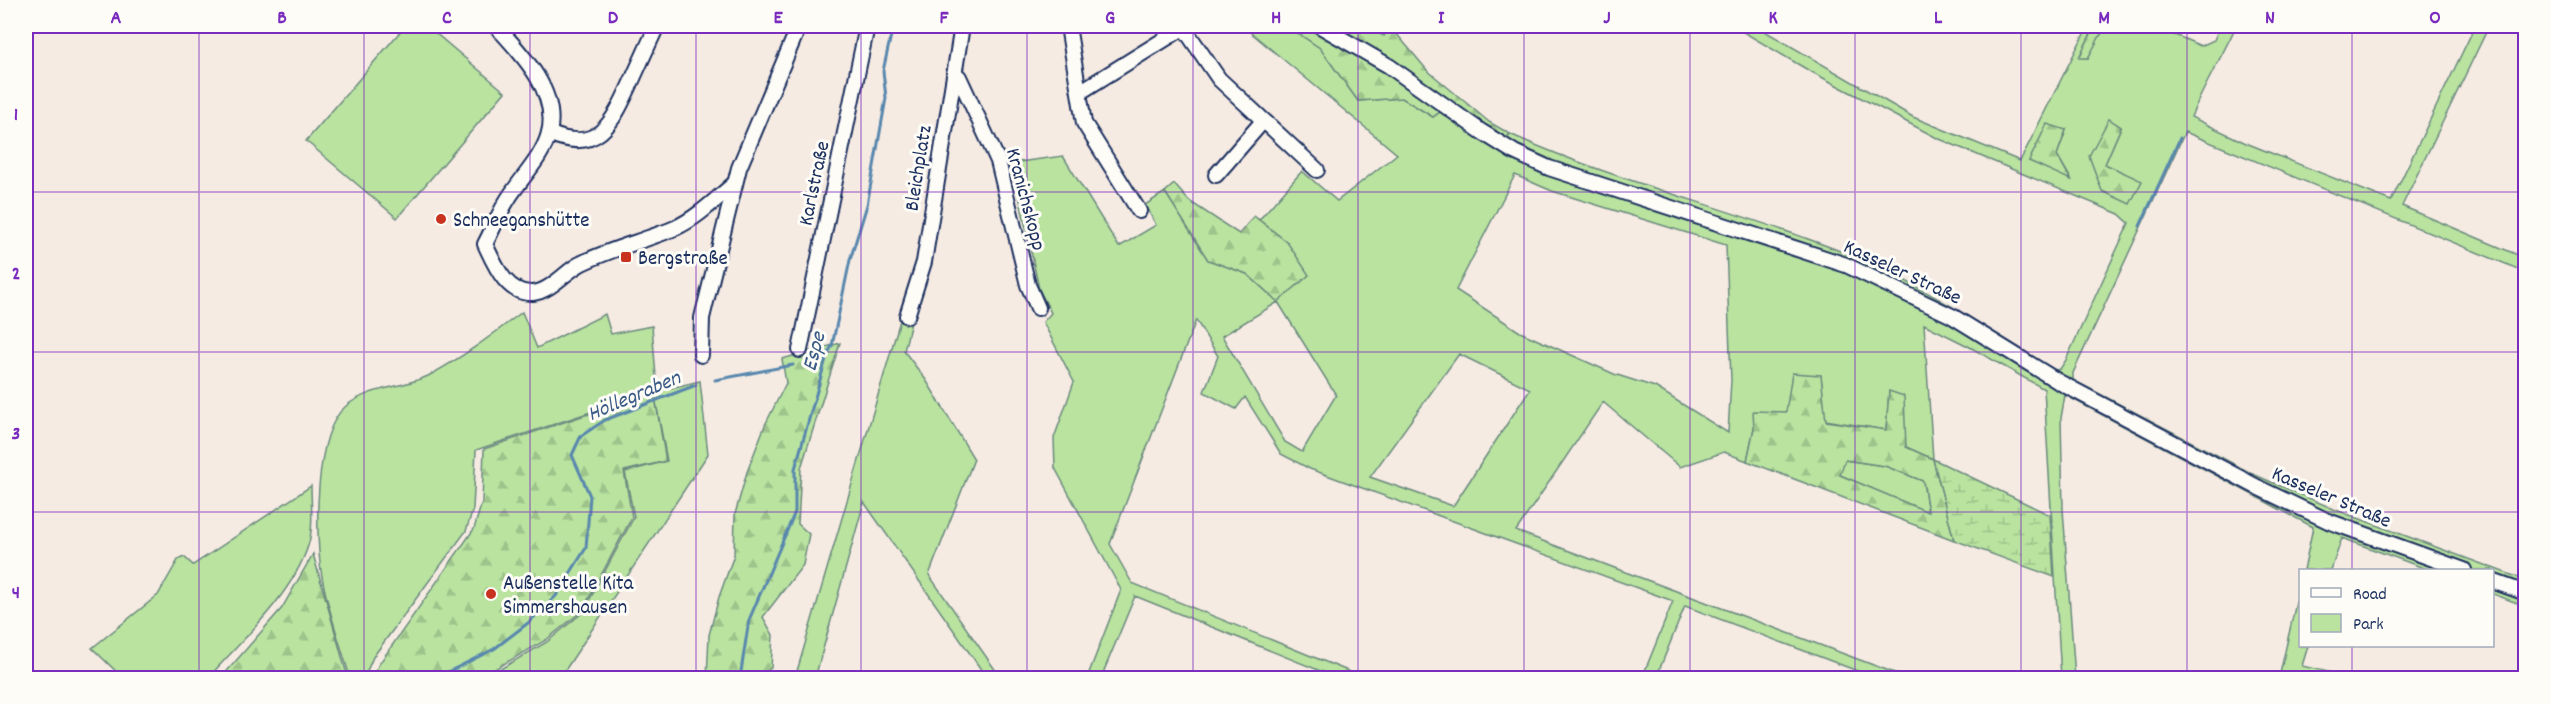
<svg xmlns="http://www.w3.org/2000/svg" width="2551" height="704" viewBox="0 0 2551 704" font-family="Dekko,sans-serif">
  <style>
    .green { fill: #b9e39f; stroke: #6a897e; stroke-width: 1.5; fill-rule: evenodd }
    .forest { fill: url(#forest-firs); stroke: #6a897e; stroke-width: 1.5; fill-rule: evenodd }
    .wetland { fill: url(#wetland-marsh); stroke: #6a897e; stroke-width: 1.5 }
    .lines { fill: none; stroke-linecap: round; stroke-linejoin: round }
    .stream { stroke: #5987ae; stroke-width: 3 }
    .minor-casing { stroke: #1b2f5e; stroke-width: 18 }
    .minor { stroke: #fdfcf7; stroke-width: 14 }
    .grid { fill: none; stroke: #7b2cbf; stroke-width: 1.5; stroke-opacity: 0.55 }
    .poi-dot { fill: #c8321e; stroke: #fdfcf7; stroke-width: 2 }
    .labels { text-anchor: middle; stroke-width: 6; stroke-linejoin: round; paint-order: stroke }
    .street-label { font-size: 21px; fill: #1b2f5e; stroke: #fdfcf7 }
    .poi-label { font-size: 21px; fill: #1b2f5e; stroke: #fdfcf7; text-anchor: start }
    .water-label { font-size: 22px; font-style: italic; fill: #3a5b86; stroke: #fdfcf7 }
    .neatline { fill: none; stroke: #7b2cbf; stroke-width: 2 }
    .grid-label { font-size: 20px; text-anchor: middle; font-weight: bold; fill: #7b2cbf }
  </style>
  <defs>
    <pattern id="forest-firs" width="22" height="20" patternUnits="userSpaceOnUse" patternTransform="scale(1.5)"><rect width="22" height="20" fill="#b9e39f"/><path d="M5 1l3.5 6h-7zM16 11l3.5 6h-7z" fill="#9ec38b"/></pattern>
    <pattern id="wetland-marsh" width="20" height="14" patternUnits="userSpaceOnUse" patternTransform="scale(1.5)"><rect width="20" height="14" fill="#b9e39f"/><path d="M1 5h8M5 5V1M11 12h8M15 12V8" fill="none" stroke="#9ec38b"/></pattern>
  </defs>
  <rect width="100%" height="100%" fill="#f6ebe2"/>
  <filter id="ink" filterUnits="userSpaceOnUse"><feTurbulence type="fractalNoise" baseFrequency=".0167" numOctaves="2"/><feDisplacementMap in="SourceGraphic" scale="12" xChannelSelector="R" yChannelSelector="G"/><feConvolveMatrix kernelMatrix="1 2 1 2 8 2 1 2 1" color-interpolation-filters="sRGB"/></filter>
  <g filter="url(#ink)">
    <g class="green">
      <path d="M405,26h22l78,66 -108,126 -91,-77z"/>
      <path d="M1243,26h44l33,22 38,53 44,-3 31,19 19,-15 54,36 4,-4c106,48 221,74 330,117 76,29 146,77 215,119l5,-1 6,-9 63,-137 -10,-9 -182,-76 -129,-68 -75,-44h23l157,91 107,44 68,-135h7l-16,31 9,1c4,-8 8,-19 14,-25 23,-23 75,3 99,13l13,-6 6,-14h16c-14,31 -32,59 -45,91l55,26 145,58 84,-175h14l-87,180 123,52v14l-340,-140 -112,241v7l180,94 83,36 189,70v26l-32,-12 -1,-24h-63l-87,-32 -11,32h-27l9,-43 -248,-132 -4,23 2,91 12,169h-14l-17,-289 -76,-43 -44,-22 9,135 -27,-12 -17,-56 -3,39 -61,-10 -4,-44 -35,36 -32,16 -7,33 -23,-9 -44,15 -77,-65 -87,129 392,147h-32l-191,-72 -29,72h-14l31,-77 -363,-132 -29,-15 -36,-57 -9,12 -32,-17 14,-36 -22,-36 -86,224 22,39 233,95h-27l-203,-82 -34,82h-14l34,-88 -66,-122 -1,-30 20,-56 -31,-60 8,-9 -12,-24 -27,-126 51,-7 56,91 37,-22 -11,-20 20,-13 43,68 39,14 30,27 10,-59 -28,-22 43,-49 35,30 60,-47zM2109,119l12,8 -16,37zM2066,130l-9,25 14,24 -42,-18zM1515,175l37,16 174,54 5,135 -3,53 -73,-46 -41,-13 -94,-42 -64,-42zM1278,302l58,93 -34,57 -17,-10 -63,-106zM1459,354l71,35 -77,117 -83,-29z"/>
      <path d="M903,310l10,4 -9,37 22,29 48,79 -45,116 72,103h-14l-123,-176 -49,176h-20z"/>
      <path d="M522,312l15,36 68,-34 6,20 41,-8 5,64 -181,60 -3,59 -7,22 -93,126 -9,21h-14c-9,-33 -22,-67 -28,-101 -7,-40 -9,-144 24,-171 23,-19 56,-18 82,-30 34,-18 64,-41 94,-64z"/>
      <path d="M700,381l8,73 -148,224h-75l62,-36 36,-30 51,-95 -9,-45 42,-11 -13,-69z"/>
      <path d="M1844,460l41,6 38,15 5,32 -88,-38z"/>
      <path d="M311,486c0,18 3,42 -3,60 -16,49 -66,94 -100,132h-85l-31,-30 66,-53 20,-35 6,-3 9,8z"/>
      <path d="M2300,585v61h8l-6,20 52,12h-75z"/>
    </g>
    <g class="forest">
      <path d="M1287,26h75l22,10 6,-10 37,44 62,52 21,12 -4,4 -54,-35 -19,14 -31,-19 -44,3 -38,-53z"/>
      <path d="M2095,26h17l-11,8 -13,24h-9z"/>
      <path d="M2109,119l12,8 -16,37 37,17 -12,23 -28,-13 -13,-35z"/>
      <path d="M2047,124l19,6 -9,25 14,25 -42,-19z"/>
      <path d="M1174,184l15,17 50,33 15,-18 33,26 22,33 -31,27 -31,-28 -39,-14 -43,-68z"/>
      <path d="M840,343l-39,125 -3,56 11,10 -6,31 -40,52 10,18 -2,33 -11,10h-53l2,-43 10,-38 15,-42 1,-41 12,-42 18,-47 21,-42 -4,-24z"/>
      <path d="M1792,373l29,2 5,46 60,9 3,-39 15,5 2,51 27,12 21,81 -207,-79 7,-33 -1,-17 33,1zM1845,460l40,6 38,15 5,31 -88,-37z"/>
      <path d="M654,392l12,69 -42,10 8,46 -50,94 -36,29 -67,38h-106l6,-14 95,-135 8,-27 2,-53z"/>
      <path d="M313,554l35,124h-127l61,-70z"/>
    </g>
    <path class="wetland" d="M1933,459l117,56 4,62 -100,-37z"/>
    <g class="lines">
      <g class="stream">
        <path d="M2140,226l40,-88"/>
        <path d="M811,358l15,-3"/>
        <path d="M715,380l78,-15"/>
        <path d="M436,678l58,-29 34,-26 28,-27 30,-48 4,-52 -18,-41 9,-19 24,-16 91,-35"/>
        <path d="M740,678l9,-58 46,-108v-43l32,-114 5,-9 18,-86 17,-55 6,-33 13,-74 -3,-27 10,-45"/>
      </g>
      <g class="minor-casing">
        <g id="minor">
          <path d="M496,26c25,27 63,66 53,107 -6,24 -28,45 -41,66 -9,14 -15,30 -23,45 9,19 21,51 48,49 18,-2 32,-21 47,-29 30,-15 64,-23 95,-36 22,-10 40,-28 59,-44"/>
          <path d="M1068,26l16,97 55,88"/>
          <path d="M1320,26l69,40 93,66 32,20 35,16 297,97 106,51 107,66 200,106 69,33 136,49"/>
          <path d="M1184,28l35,51 98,91"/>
          <path d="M954,73l5,4 39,84 30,124 10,23"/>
          <path d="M1080,92l106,-66"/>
          <path d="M549,133c48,22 63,-9 81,-48 9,-20 18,-40 27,-59"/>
          <path d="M1216,175l47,-54"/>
          <path d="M907,316l17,-54 38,-236"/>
          <path d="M800,350l67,-324"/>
          <path d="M701,355l1,-37 37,-150 60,-142"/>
          <path d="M2492,581l34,12"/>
        </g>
      </g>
      <use href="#minor" class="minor"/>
    </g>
  </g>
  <path class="grid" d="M199,26v652M364,26v652M530,26v652M696,26v652M861,26v652M1027,26v652M1193,26v652M1358,26v652M1524,26v652M1690,26v652M1855,26v652M2021,26v652M2187,26v652M2352,26v544M26,192h2500M26,352h2500M26,512h2500M2352,646v32"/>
  <g class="poi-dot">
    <circle cx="441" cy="219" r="6"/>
    <rect x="620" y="251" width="12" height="12" rx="3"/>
    <circle cx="491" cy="594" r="6"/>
  </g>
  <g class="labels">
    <g class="street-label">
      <text transform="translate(917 168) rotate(-81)" y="7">Bleichplatz</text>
      <text transform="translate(813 183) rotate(-78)" y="7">Karlstraße</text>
      <text transform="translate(1027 199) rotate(75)" y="7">Kranichskopp</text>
      <text transform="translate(1903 271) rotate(25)" y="7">Kasseler Straße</text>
      <text transform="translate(2332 496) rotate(23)" y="7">Kasseler Straße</text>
    </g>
    <g class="poi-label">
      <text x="453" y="226">Schneeganshütte</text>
      <text x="638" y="264">Bergstraße</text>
      <text x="503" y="589">Außenstelle Kita<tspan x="503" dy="24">Simmershausen</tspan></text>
    </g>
    <g class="water-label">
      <text transform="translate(812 351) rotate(-75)" y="8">Espe</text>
      <text transform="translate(633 394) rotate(-23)" y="8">Höllegraben</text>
    </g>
  </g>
  <rect width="2551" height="704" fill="none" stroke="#fdfcf7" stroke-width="66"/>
  <rect x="2299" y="569" width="195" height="78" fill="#fdfcf7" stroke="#a3aaba" stroke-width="1.5"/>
  <rect x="2311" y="588" width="30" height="9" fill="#fdfcf7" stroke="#a3aaba" stroke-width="1.5"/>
  <text x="2353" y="599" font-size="18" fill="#1b2f5e">Road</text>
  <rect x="2311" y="614" width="30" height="18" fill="#b9e39f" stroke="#a3aaba" stroke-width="1.5"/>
  <text x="2353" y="629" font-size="18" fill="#1b2f5e">Park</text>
  <rect x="33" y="33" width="2485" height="638" class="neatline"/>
  <g class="grid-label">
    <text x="116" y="23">A</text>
    <text x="282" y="23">B</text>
    <text x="447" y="23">C</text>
    <text x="613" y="23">D</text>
    <text x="778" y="23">E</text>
    <text x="944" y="23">F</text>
    <text x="1110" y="23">G</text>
    <text x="1276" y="23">H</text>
    <text x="1441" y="23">I</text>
    <text x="1607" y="23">J</text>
    <text x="1773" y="23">K</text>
    <text x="1938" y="23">L</text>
    <text x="2104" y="23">M</text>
    <text x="2270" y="23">N</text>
    <text x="2435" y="23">O</text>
    <text x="16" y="120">1</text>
    <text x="16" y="279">2</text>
    <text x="16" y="439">3</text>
    <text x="16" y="598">4</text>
  </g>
</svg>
